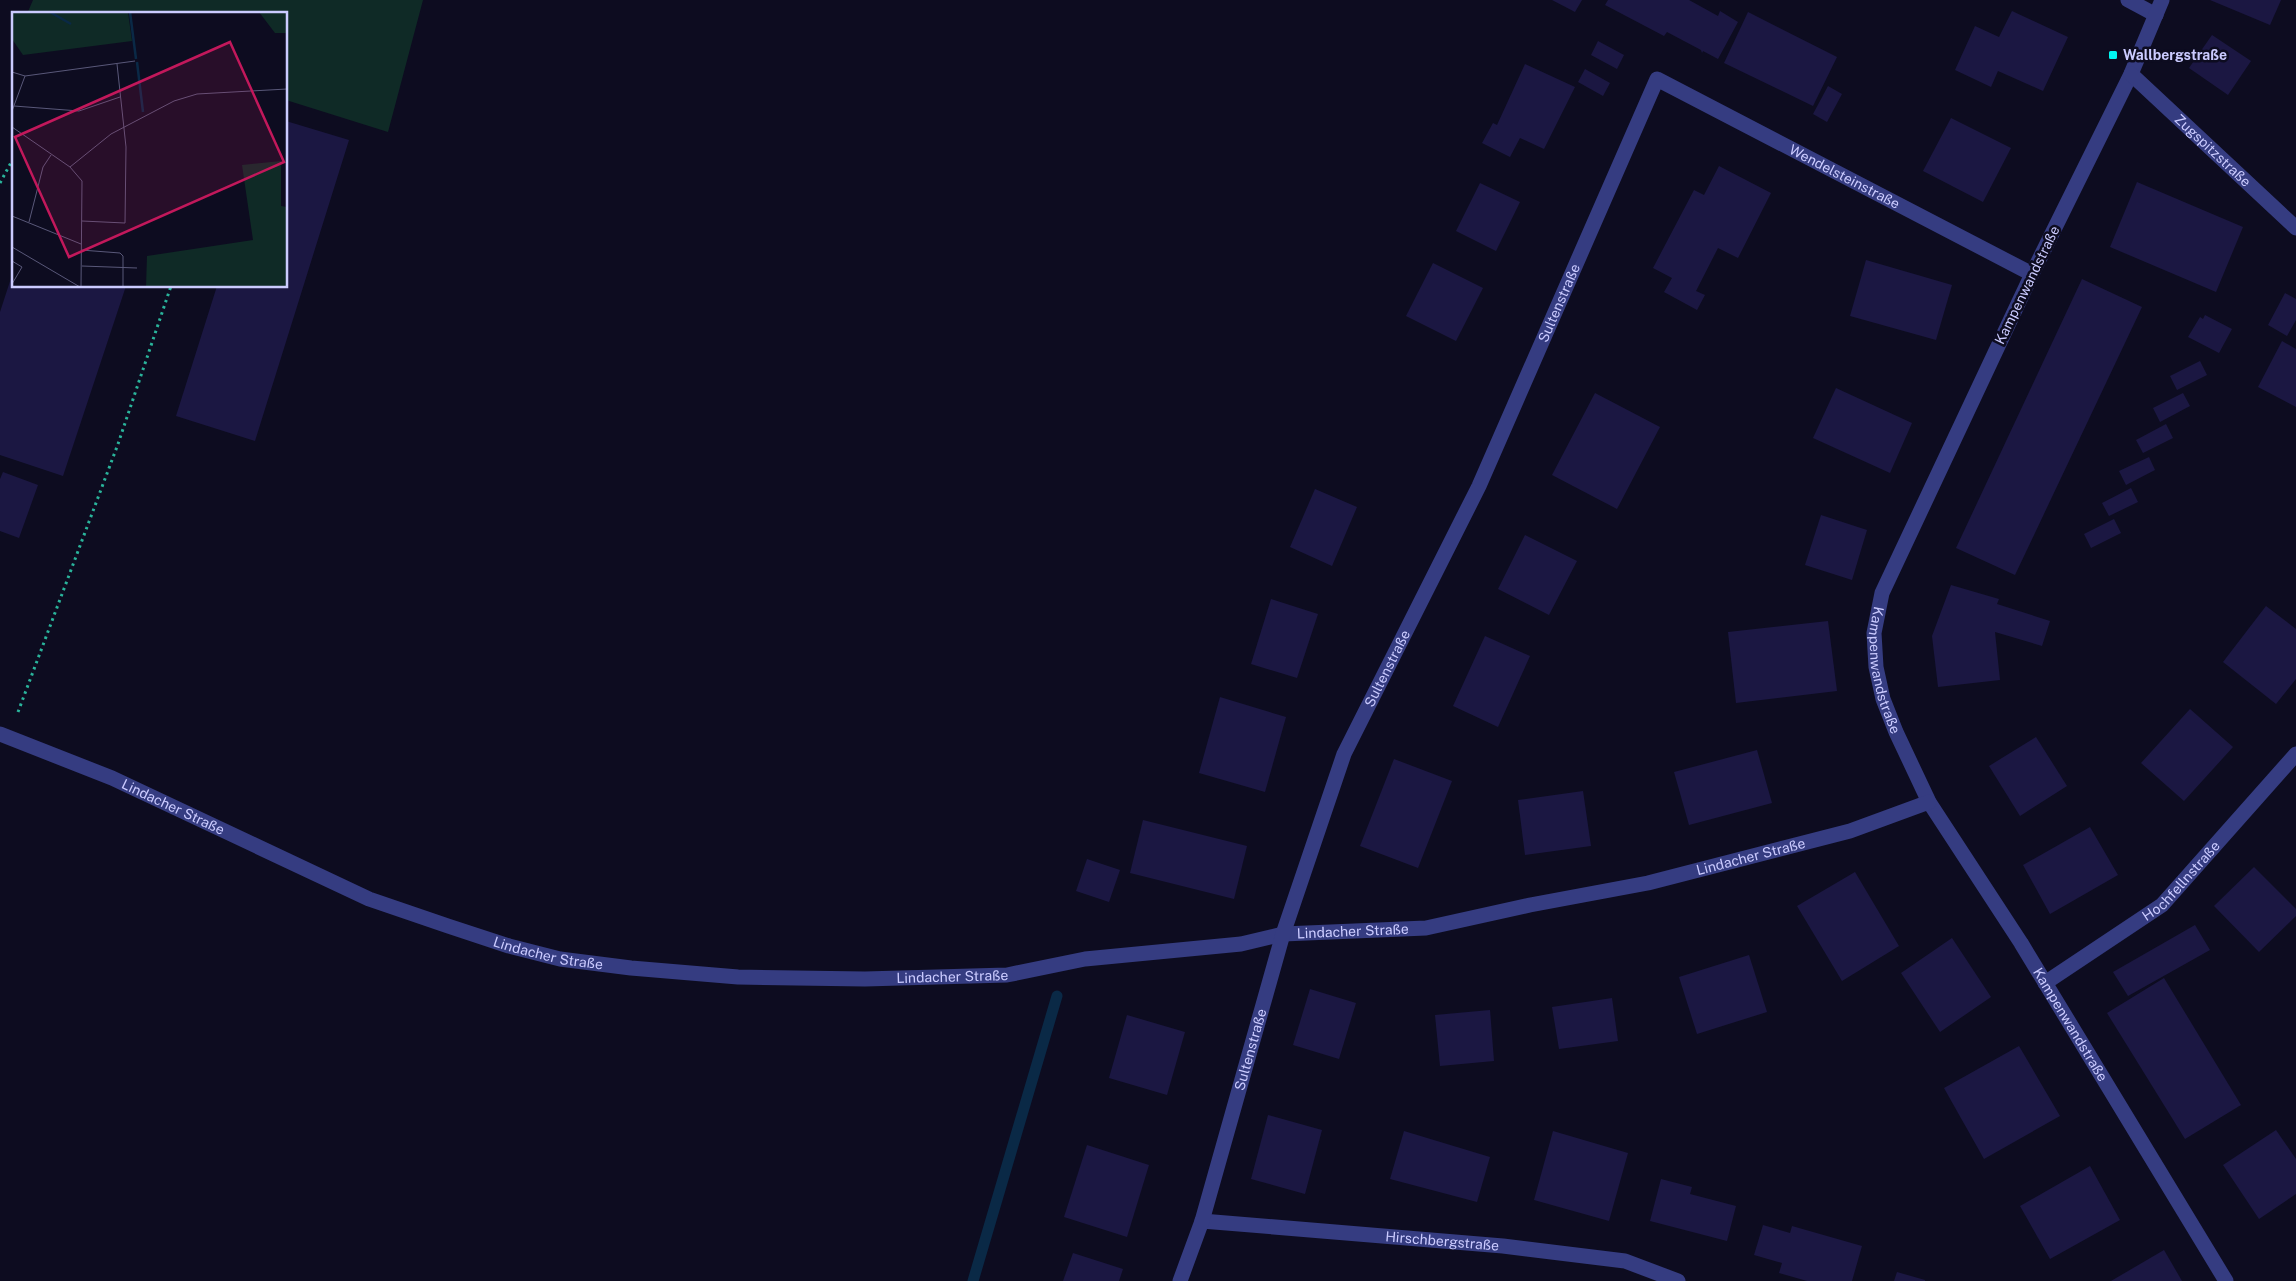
<svg xmlns="http://www.w3.org/2000/svg" width="2296" height="1281" viewBox="0 0 2296 1281" font-family="'Public Sans',sans-serif">
  <style>
    .green { fill: #0f2a26 }
    .lines { fill: none; stroke-linecap: round; stroke-linejoin: round }
    .stream { stroke: #0a2946; stroke-width: 11 }
    .building { fill: #1b1742 }
    .path { stroke: #2ab49b; stroke-width: 3; stroke-dasharray: 2.5 4; stroke-linecap: butt }
    .street { stroke: #353c81; stroke-width: 15 }
    .poi-dot { fill: #00f6f1; stroke: #0d0c20; stroke-width: 2 }
    .labels { text-anchor: middle; stroke-width: 5; stroke-linejoin: round; paint-order: stroke }
    .poi-label { font-size: 14px; font-weight: bold; fill: #cbcbff; stroke: #0d0c20; text-anchor: start }
    .street-label { font-size: 14px; fill: #cbcbff; stroke: #0d0c20 }
    .inset-river { fill: none; stroke: #0a2946; stroke-width: 2.5 }
    .inset-road { fill: none; stroke: #595879; stroke-width: 1 }
    .view { fill: #c2185b; fill-opacity: 0.15; stroke: #c2185b; stroke-width: 2.5 }
    .inset-edge { fill: none; stroke: #cbcbff; stroke-width: 2.5 }
  </style>
  <rect width="100%" height="100%" fill="#0d0c20"/>
  <path class="green" d="M33,0h390l-35,132 -102,-32v-86h-259z"/>
  <g class="lines">
    <path class="stream" d="M973,1281l84,-285"/>
  </g>
  <g class="building">
    <path d="M1552,0h30l-7,12z"/>
    <path d="M1608,0h81l29,16 2,-5 18,11 -20,37 -15,-8 -1,2 -1,-3 -34,-18 -3,4 -59,-31z"/>
    <path d="M2210,0h71l-11,25z"/>
    <path d="M2012,11l56,26 -25,54 -45,-20 -7,16 -36,-17 20,-44 24,11z"/>
    <path d="M1748,12l89,45 -24,49 -89,-43z"/>
    <path d="M2212,35l39,26 -23,34 -39,-27z"/>
    <path d="M1598,41l26,14 -7,14 -26,-14z"/>
    <path d="M1525,64l50,23 -31,62 -24,-11 -10,19 -28,-14 11,-20 4,2z"/>
    <path d="M1585,69l25,14 -7,13 -25,-14z"/>
    <path d="M1828,86l14,8 -15,28 -14,-8z"/>
    <path d="M1951,118l60,30 -28,54 -60,-31z"/>
    <path d="M286,121l63,19 -94,301 -79,-25 41,-130h69z"/>
    <path d="M1719,166l52,27 -33,65 -20,-10 -22,43 9,4 -8,15 -33,-18 8,-14 -19,-10 41,-78 10,5z"/>
    <path d="M2137,182l106,45 -27,65 -106,-45z"/>
    <path d="M1480,183l40,19 -24,49 -40,-20z"/>
    <path d="M1866,260l86,25 -16,55 -86,-24z"/>
    <path d="M1433,263l50,25 -27,53 -50,-25z"/>
    <path d="M13,272l1,14h112l-63,190 -63,-21v-143z"/>
    <path d="M2082,279l60,28 -127,268 -59,-27z"/>
    <path d="M2285,293l11,6v21l-9,16 -19,-11z"/>
    <path d="M2205,315l27,14 -13,24 -31,-16 12,-20 3,2z"/>
    <path d="M2282,341l14,8v58l-38,-20z"/>
    <path d="M2200,361l7,14 -30,15 -7,-14z"/>
    <path d="M1836,388l76,35 -22,50 -77,-35z"/>
    <path d="M1595,393l65,34 -43,82 -65,-34z"/>
    <path d="M2183,393l7,13 -30,16 -7,-14z"/>
    <path d="M2166,424l7,14 -30,15 -7,-13z"/>
    <path d="M2149,457l6,13 -29,15 -7,-14z"/>
    <path d="M3,472l35,13 -19,53 -19,-7v-52z"/>
    <path d="M2131,488l7,14 -29,14 -7,-13z"/>
    <path d="M1315,489l42,18 -25,59 -42,-19z"/>
    <path d="M1821,515l46,15 -15,50 -47,-15z"/>
    <path d="M2114,519l7,14 -30,15 -7,-14z"/>
    <path d="M1525,535l52,26 -28,54 -51,-26z"/>
    <path d="M1951,585l48,14 -2,5 53,17 -8,25 -47,-14 5,48 -62,7 -6,-51z"/>
    <path d="M1271,599l47,15 -21,64 -46,-14z"/>
    <path d="M2266,606l30,23v50l-20,25 -53,-42z"/>
    <path d="M1828,621l9,70 -101,12 -8,-71z"/>
    <path d="M1485,636l45,20 -32,71 -45,-21z"/>
    <path d="M1220,697l66,20 -21,75 -66,-19z"/>
    <path d="M2190,709l43,38 -49,54 -43,-38z"/>
    <path d="M2036,737l31,49 -47,30 -31,-50z"/>
    <path d="M1757,750l15,53 -83,22 -15,-53z"/>
    <path d="M1394,759l58,22 -34,87 -58,-22z"/>
    <path d="M1583,791l8,55 -66,9 -7,-55z"/>
    <path d="M1143,820l104,26 -13,53 -104,-26z"/>
    <path d="M2090,827l28,48 -68,39 -27,-49z"/>
    <path d="M1087,859l33,11 -11,32 -33,-11z"/>
    <path d="M2254,867l42,42v7l-37,36 -45,-46z"/>
    <path d="M1855,872l44,74 -57,35 -45,-75z"/>
    <path d="M2195,925l15,25 -82,46 -15,-24z"/>
    <path d="M1952,938l39,59 -51,35 -39,-59z"/>
    <path d="M1749,955l18,57 -70,22 -18,-57z"/>
    <path d="M2164,978l77,127 -56,34 -78,-126z"/>
    <path d="M1310,989l46,14 -17,56 -46,-14z"/>
    <path d="M1612,998l6,43 -59,8 -7,-42z"/>
    <path d="M1490,1010l4,51 -54,5 -5,-51z"/>
    <path d="M1127,1015l58,17 -18,63 -58,-17z"/>
    <path d="M2019,1046l41,70 -76,43 -40,-71z"/>
    <path d="M1268,1115l54,15 -17,64 -54,-15z"/>
    <path d="M2276,1130l20,29v35l-37,25 -36,-54z"/>
    <path d="M1404,1131l86,26 -13,45 -87,-23z"/>
    <path d="M1553,1131l75,22 -19,68 -75,-21z"/>
    <path d="M1087,1145l62,20 -22,72 -63,-20z"/>
    <path d="M2090,1166l30,54 -70,39 -30,-53z"/>
    <path d="M1661,1179l31,8 -2,7 46,12 -9,35 -77,-20z"/>
    <path d="M1763,1225l27,8 2,-7 70,20 -10,35h-45l-28,-8 3,-10 -28,-8z"/>
    <path d="M2164,1250l18,31h-71z"/>
    <path d="M1073,1253l50,16 -4,12h-56z"/>
    <path d="M1897,1272l28,8v1h-31z"/>
  </g>
  <g class="lines">
    <g class="path">
      <path d="M0,183l14,-26"/>
      <path d="M18,712l100,-268 53,-158"/>
    </g>
    <g class="street">
      <path d="M2128,0l28,15"/>
      <path id="s1" d="M2162,0l-31,74 -99,200 -150,319 -8,40 2,34 7,32 13,33 33,70 92,141 205,338"/>
      <path id="s2" d="M2131,74l165,154"/>
      <path id="s3" d="M0,734l112,44 257,121 79,27 61,20 51,13 71,9 107,9 127,2 142,-4 78,-16 156,-15 42,-10 143,-6 104,-23 118,-22 202,-52 79,-29"/>
      <path id="s4" d="M2045,983l117,-78 134,-151"/>
      <path id="s5" d="M1202,1221l301,25 122,15 53,20"/>
      <path id="s6" d="M1180,1281l22,-60 81,-287 61,-180 135,-268 178,-407 375,195"/>
    </g>
  </g>
  <rect class="poi-dot" x="2108" y="50" width="10" height="10" rx="2.5"/>
  <g class="labels">
    <g class="poi-label">
      <text x="2123" y="60">Wallbergstraße</text>
    </g>
    <g class="street-label">
      <text dy="5" stroke="none"><textPath href="#s2" startOffset="112">Zugspitzstraße</textPath></text>
      <text dy="5" stroke="none"><textPath href="#s6" startOffset="1508">Wendelsteinstraße</textPath></text>
      <text transform="translate(2027 285) rotate(-64)" y="5">Kampenwandstraße</text>
      <text dy="5" stroke="none"><textPath href="#s6" startOffset="1052">Sultenstraße</textPath></text>
      <text dy="5" stroke="none"><textPath href="#s6" startOffset="648">Sultenstraße</textPath></text>
      <text dy="5" stroke="none"><textPath href="#s1" startOffset="735">Kampenwandstraße</textPath></text>
      <text dy="5" stroke="none"><textPath href="#s3" startOffset="188">Lindacher Straße</textPath></text>
      <text dy="5" stroke="none"><textPath href="#s3" startOffset="1808">Lindacher Straße</textPath></text>
      <text dy="5" stroke="none"><textPath href="#s4" startOffset="171">Hochfellnstraße</textPath></text>
      <text dy="5" stroke="none"><textPath href="#s3" startOffset="1402">Lindacher Straße</textPath></text>
      <text dy="5" stroke="none"><textPath href="#s3" startOffset="592">Lindacher Straße</textPath></text>
      <text dy="5" stroke="none"><textPath href="#s3" startOffset="998">Lindacher Straße</textPath></text>
      <text dy="5" stroke="none"><textPath href="#s1" startOffset="1140">Kampenwandstraße</textPath></text>
      <text dy="5" stroke="none"><textPath href="#s6" startOffset="242">Sultenstraße</textPath></text>
      <text dy="5" stroke="none"><textPath href="#s5" startOffset="241">Hirschbergstraße</textPath></text>
    </g>
  </g>
  <g transform="translate(12 12)">
    <rect width="275" height="275" fill="#0d0c20"/>
    <path d="M0,0h116l4,29 -109,14 -11,-16zM247,0h28v21h-12zM269,149v45l6,1v80h-141l1,-31 106,-16 -11,-75z" fill="#0f2a26"/>
    <path class="inset-river" d="M38,0l21,12M118,0l6,47M125,50l6,50"/>
    <path class="inset-road" d="M0,60l13,4 110,-15M2,94l65,5 41,-14M0,99l13,-35M0,115l58,40 12,14 -1,106M58,155l41,-33 63,-33 23,-7 90,-5M0,204l69,28M70,209l43,2 1,-76 -9,-83M17,210l14,-55 8,-12M0,235l68,40M69,238l39,3 3,3v31M0,249l10,6 -10,17M70,254l55,2"/>
    <path class="view" d="M218,30l54,120 -215,95 -54,-120z"/>
    <rect width="275" height="275" class="inset-edge"/>
  </g>
</svg>
